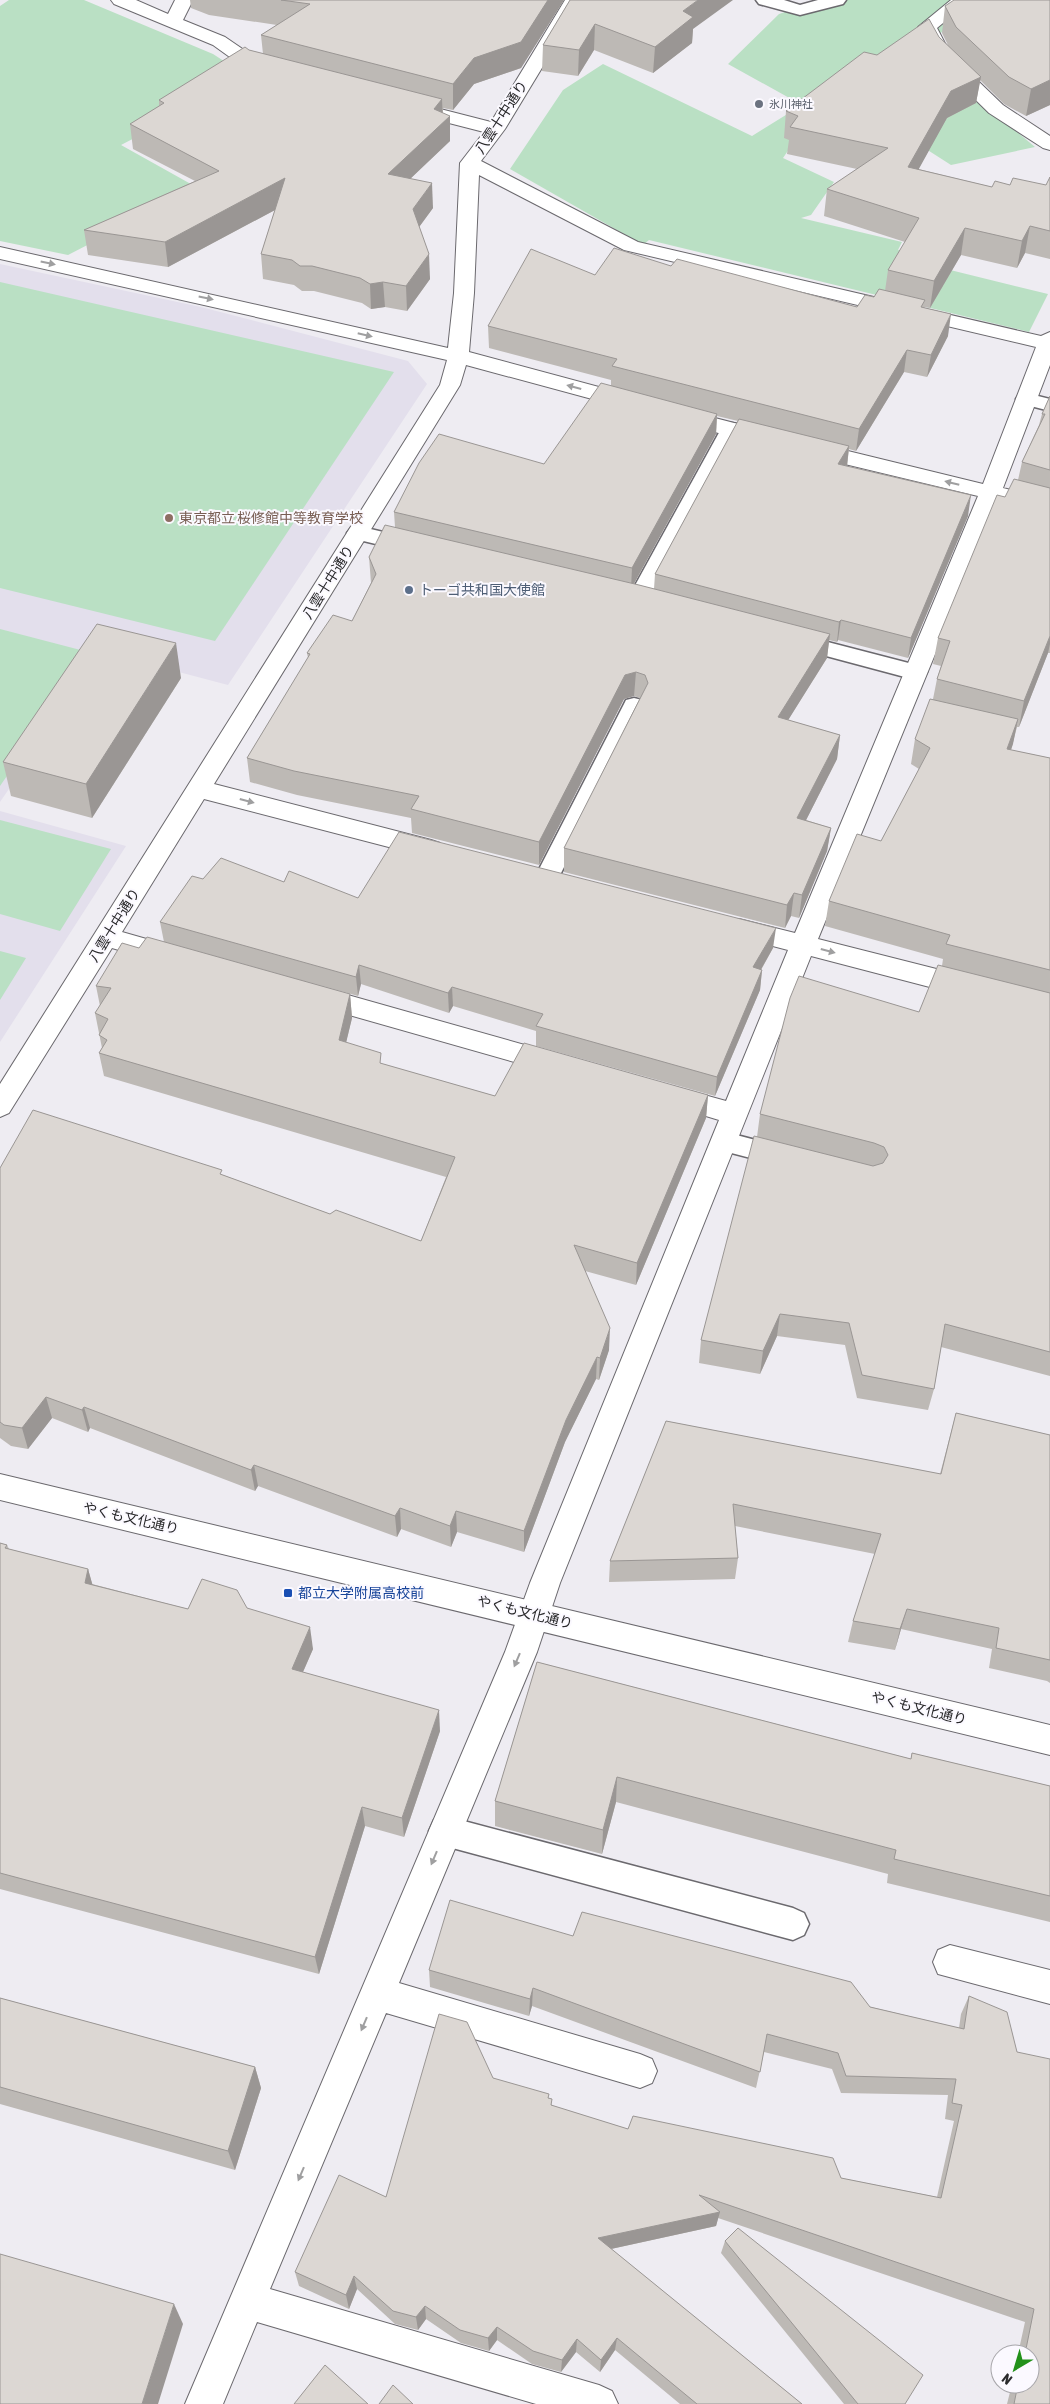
<svg xmlns="http://www.w3.org/2000/svg" width="1050" height="2404" viewBox="0 0 1050 2404" font-family="'Asap Condensed','Noto Sans JP',sans-serif">
  <style>
    .built { fill: #e3dfec }
    .green { fill: #bae0c4 }
    .lines { fill: none; stroke-linecap: round; stroke-linejoin: round }
    .service-casing { stroke: #6b696e; stroke-width: 3 }
    .minor-casing { stroke: #6b696e; stroke-width: 2 }
    .tertiary-casing { stroke: #6b696e; stroke-width: 2 }
    .service { fill: #fff; fill-rule: evenodd }
    .minor { fill: #fff; fill-rule: evenodd }
    .tertiary { fill: #fff; fill-rule: evenodd }
    .wall { fill: #bdb9b5; fill-rule: evenodd }
    .shaded-wall { fill: #9a9694 }
    .building { fill: #dcd7d3; stroke: #9a9694 }
    .oneway { fill: #9f9fa0 }
    .worship-dot { fill: #6b7280; stroke: #fbf9ff; stroke-width: 2 }
    .education-dot { fill: #8d6e63; stroke: #fbf9ff; stroke-width: 2 }
    .service-dot { fill: #5c6f8a; stroke: #fbf9ff; stroke-width: 2 }
    .transit-dot { fill: #1a4fb4; stroke: #fbf9ff; stroke-width: 2 }
    .labels { text-anchor: middle; stroke-width: 4; stroke-linejoin: round; paint-order: stroke }
    .far-worship-label { font-size: 11px; fill: #5b616d; stroke: #fbf9ff; text-anchor: start }
    .street-label { font-size: 14px; fill: #29292b; stroke: #fbf9ff }
    .education-label { font-size: 14px; fill: #785e54; stroke: #fbf9ff; text-anchor: start }
    .service-label { font-size: 14px; fill: #4e5e75; stroke: #fbf9ff; text-anchor: start }
    .transit-label { font-size: 14px; fill: #164399; stroke: #fbf9ff; text-anchor: start }
  </style>
  <rect width="100%" height="100%" fill="#eeecf2"/>
  <g class="built">
    <path d="M0,264l201,43 207,54 19,23 -199,301 -125,-33 -103,150z"/>
    <path d="M0,811l126,35 -126,196z"/>
  </g>
  <g class="green">
    <path d="M9,0h75l129,54 37,24 -129,67 77,43 -130,67 -68,-14v-235z"/>
    <path d="M821,0h164l-66,49 116,98 -84,18 -50,-32 -97,-6 -21,31 51,24 -23,33 -10,3 101,24 -4,8 39,9 -3,7 114,28 -19,38 -380,-92 -6,5 -133,-76 53,-79 40,-26 149,72 50,-31 -74,-41 51,-50z"/>
    <path d="M0,282l394,90 -179,269 -215,-53z"/>
    <path d="M0,629l92,24 -92,133z"/>
    <path d="M0,820l111,29 -51,82 -60,-17z"/>
    <path d="M0,951l26,7 -26,42z"/>
  </g>
  <g class="lines">
    <g class="service-casing">
      <g id="service">
        <path d="M756,0h28l16,5 18,-5h28l-3,4 -43,11 -41,-11z"/>
        <path d="M1026,393l24,6v12l-31,-8 -3,-4 3,-4z"/>
        <path d="M731,423l7,1 3,5 -92,171 -3,5 -8,2 -8,-2 -3,-5 94,-171 3,-5z"/>
        <path d="M358,526l63,15 3,5 -3,5 -8,2 -62,-15 -4,-5 4,-5z"/>
        <path d="M793,633l131,34 3,5 -3,5 -8,3 -131,-35 -3,-5 3,-5z"/>
        <path d="M634,698l8,2 3,6 -87,173 -4,6 -8,3 -8,-3 -4,-6 89,-173 3,-6z"/>
        <path d="M725,1132l69,18 4,7 -4,7 -9,3 -69,-18 -4,-7 4,-7z"/>
        <path d="M445,1816l348,92 11,5 5,11 -5,11 -11,5 -348,-94 -11,-4 -5,-11 5,-11z"/>
      </g>
    </g>
    <g class="minor-casing">
      <g id="minor">
        <path d="M111,0h25l32,14 7,-14h18l-10,20 42,17 41,28 8,2 2,4 -2,4 -7,2 -15,-4 -39,-28 -99,-41z"/>
        <path d="M565,0h18l-78,129 -24,32 157,81 403,94 9,-4v33l-47,123 47,12v14l-52,-13 -180,438 150,38 9,3 4,7 -4,7 -9,3 -157,-41 -251,627 -23,69 -138,331 241,71 12,5 5,12 -5,12 -12,5 -254,-75 -116,276 329,96 13,6 6,13h-82l-279,-82 -34,82h-38l320,-752 25,-69 189,-463 -56,-17 -4,-7 4,-7 9,-3 54,15 62,-151 -58,-15 -4,-7 4,-7 9,-2 56,14 183,-437 -175,-42 -3,-5 3,-5 8,-2 172,42 53,-137 -412,-97 -145,-75 -5,118 -5,59 167,45 4,5 -4,5 -7,2 -163,-44 -6,20 -246,399 217,56 9,3 3,6 -3,6 -9,3 -227,-59 -82,133 63,18 4,7 -4,7 -9,3 -64,-19 -103,165 -9,4v-33l440,-699 7,-25 -447,-101v-12l448,101 6,-55 6,-130 24,-31 -78,-20 -2,-4 2,-4 7,-2 78,20z"/>
        <path d="M951,0h20l-34,28 14,27 52,50 47,31v14l-7,-2 -54,-35 -52,-51 -19,-35z"/>
        <path d="M680,409l97,25 3,5 -3,5 -8,2 -97,-25 -3,-5 3,-5z"/>
        <path d="M316,986l237,67 9,3 4,7 -4,7 -9,3 -246,-70 -4,-7 4,-7z"/>
        <path d="M950,1945l100,25v34l-112,-30 -5,-12 5,-12z"/>
      </g>
    </g>
    <g class="tertiary-casing">
      <path id="tertiary" d="M0,1474l1050,251v30l-1050,-255z"/>
    </g>
    <use href="#service" class="service"/>
    <use href="#minor" class="minor"/>
    <use href="#tertiary" class="tertiary"/>
  </g>
  <g class="wall">
    <path d="M190,0h374l-43,68 -47,16 -21,26 -10,-2v5l7,28 -40,38 23,29 -14,19 11,52 -23,32 -22,-4 -14,2 -9,-6 -48,-12h-12l-8,-6 -31,-6 -2,-25 14,-44 -107,57 -80,-12 -4,-25 111,-49 -62,-32 -3,-25 29,-18v-6l90,-50 14,4 -2,-19 16,-10 -68,-10 -18,-7z"/>
    <path d="M570,0l123,29 -1,14 -39,30 -59,-23 -16,26 -36,-5 1,-26z"/>
    <path d="M1050,0v105l-24,11 -22,-12 -24,-24 -4,23 -29,15 -29,51 74,18 18,-2h36l4,-8v82l-25,-6 -8,15 -56,-13 -31,53 -6,-1 24,29 -21,41 -23,-5 -48,79 -7,-2 -2,17 121,50 -60,142 -70,-18 -1,2 -8,-2 -2,18 -39,62 52,15 -3,24 -31,61 25,8 -4,23 -28,67 -8,-2 -6,12 -221,-56v-24l76,-150 -6,-2 -10,3 -85,166 -127,-32 -1,-15 -114,-23 -47,-13 -3,-24 61,-100 -1,-5 45,-32 19,-38 -2,-26 26,-30 -1,-15 150,-48 67,-79v-5l-122,-32 -1,-22 107,-51 76,-9 186,41 17,-10 11,-6 3,-21 17,-28 -81,-26 3,-27 30,-20 -70,-15 2,-14 -5,-2 2,-27 91,-56 62,-18 9,8 -6,-12 3,-27zM717,416l21,5 -83,153 -1,15 -20,-5 82,-150z"/>
    <path d="M1050,396v257h-2l-29,74h-2l-6,23 39,8v618l-109,-29 -7,42 -6,21 -71,-12 -12,-53 -68,-9 -17,38 -61,-11 2,-23 56,-203 3,-23 159,-102 23,-46 1,-7 -118,-33 4,-25 52,-60 38,-72 -8,-5 4,-25 18,-40 4,-20 4,-13 -8,-2 5,-26 67,-141 13,-17 4,-18 17,-37 3,-11z"/>
    <path d="M181,678l-89,140 -81,-22 -8,-34z"/>
    <path d="M203,879l81,3 74,16 415,50 -12,22h1l-2,20 -45,106 -179,-50v-15l-83,-25 -4,7 -88,-29 -3,12 -56,-16 48,14 2,24 -6,24 36,22 113,32 213,-1 -2,23 -70,167 -51,-14 24,79 -10,30 -3,-1 -31,63 -41,110 -67,-20 -6,15 -50,-18 -4,8 -139,-51 -3,5 -165,-63 -2,4 -36,-14 -24,31 -17,-3 -11,-8v-270l223,7 107,39 91,27 25,-64 -342,-101 -5,-23 3,-5 -7,-35 5,-7 -4,-20 43,-38 25,-6 -4,-20z"/>
    <path d="M956,1413l94,22v248l-3,-2 -58,-13 3,-19 -91,-20 -6,21 -47,-8 5,-21 22,-67 -140,-28 3,32 -3,21 -126,3 1,-21 56,-140 274,53z"/>
    <path d="M0,1543l7,2 2,4 79,20 4,15 96,25 59,-1 66,41 -10,23 137,59 -36,106 -39,-11 -46,148 -319,-85z"/>
    <path d="M537,1662l374,97 1,-6 138,33v136l-163,-39 1,-9 -272,-72 -14,52 -107,-28v-25z"/>
    <path d="M573,1936l386,92 2,-14 8,-18 80,199 1,209h-43l5,-20h18v-30h-12l7,-32 -307,-104 -2,8 -105,23 191,155h-122l-65,-54 -15,22 -24,-20 -15,20 -29,-8 -35,-24 -8,11 -28,-8 -35,-24 -8,11 -23,-6 -38,-35 -8,20 -50,-23 -4,-14 91,-75 107,-119 56,20 3,8 76,23 213,49 96,19 17,-76 -9,-2 3,-24 -107,-2 -9,-24 -68,-17 -8,36 -224,-82 -3,10 -99,-29 -1,-17z"/>
    <path d="M0,1998l255,69 6,21 -26,82 -235,-66z"/>
    <path d="M725,2241l180,163h-61l-123,-151z"/>
  </g>
  <g class="shaded-wall">
    <path d="M548,0h16l-43,68 -47,16 -21,26v-26l21,-26z"/>
    <path d="M698,0h35l-40,29 -1,14 -39,30 2,-26 28,-36z"/>
    <path d="M595,24l-1,26 -16,26 1,-26z"/>
    <path d="M981,77l-5,26 -29,15 -42,76 3,-27 43,-76z"/>
    <path d="M1050,80v25l-24,11 5,-27z"/>
    <path d="M442,99l1,23 7,-6v25l-60,57 -2,-24 46,-65z"/>
    <path d="M285,178l3,25 -120,64 -3,-25z"/>
    <path d="M432,183l1,25 -19,26 -1,-25z"/>
    <path d="M1030,226l-5,27 -8,15 5,-27z"/>
    <path d="M965,228l-4,27 -31,53 4,-27z"/>
    <path d="M429,254l1,25 -23,32 -1,-25z"/>
    <path d="M383,282l2,25 -14,2 -1,-25z"/>
    <path d="M951,314l-3,22 -21,41 4,-22z"/>
    <path d="M907,350l-3,22 -48,79 3,-22z"/>
    <path d="M717,414l-1,20 -85,155 1,-21z"/>
    <path d="M849,446l-2,20 -9,-2z"/>
    <path d="M971,495l-3,21 -60,142 3,-20z"/>
    <path d="M841,620l-3,20 -1,2 2,-20z"/>
    <path d="M830,634l-3,24 -52,83 3,-24z"/>
    <path d="M1050,636v8l-2,9 -29,74 5,-26z"/>
    <path d="M176,643l5,35 -89,140 -6,-34z"/>
    <path d="M636,672l-2,24 -10,3 -85,166v-23l86,-167z"/>
    <path d="M1018,719l-5,25 -11,31 5,-26z"/>
    <path d="M840,735l-3,24 -42,83 2,-24z"/>
    <path d="M831,828l-4,23 -28,67 3,-23z"/>
    <path d="M794,893l-3,23 -6,12 2,-23z"/>
    <path d="M776,928l-3,20 -22,39 2,-20z"/>
    <path d="M359,965l2,19 -3,12 -2,-19z"/>
    <path d="M762,970l-2,20 -45,106 2,-19z"/>
    <path d="M452,987l1,19 -4,7 -1,-20z"/>
    <path d="M350,994l2,24 -11,46 -2,-24z"/>
    <path d="M708,1095l-2,23 -70,167 1,-22z"/>
    <path d="M780,1314l-3,22 -17,38 3,-23z"/>
    <path d="M610,1328l-1,22 -10,30 1,-22z"/>
    <path d="M597,1357l-1,22 -31,63 -41,110v-21l42,-111z"/>
    <path d="M46,1397l6,21 -24,31 -6,-21z"/>
    <path d="M84,1407l6,21 -2,4 -6,-22z"/>
    <path d="M254,1465l4,21 -3,5 -4,-21z"/>
    <path d="M400,1508l1,21 -4,8 -2,-21z"/>
    <path d="M456,1511l1,21 -6,15 -1,-21z"/>
    <path d="M88,1569l6,21 -9,-7z"/>
    <path d="M907,1609l-6,20 -6,21 5,-21z"/>
    <path d="M310,1627l3,22 -18,41 -3,-21z"/>
    <path d="M439,1710l1,21 -36,106 -2,-19z"/>
    <path d="M617,1777l-1,25 -14,52 1,-24z"/>
    <path d="M362,1807l3,19 -46,148 -4,-17z"/>
    <path d="M533,1988l-1,18 -3,10 1,-17z"/>
    <path d="M255,2067l6,21 -26,82 -7,-19z"/>
    <path d="M720,2212l-4,14 -119,26 1,-14z"/>
    <path d="M354,2276l3,13 -8,20 -3,-14z"/>
    <path d="M174,2304l9,20 -25,80h-16z"/>
    <path d="M425,2306l1,13 -8,11 -2,-13z"/>
    <path d="M497,2327v13l-8,11 -1,-13z"/>
    <path d="M617,2338l-2,12 -15,22 1,-12z"/>
    <path d="M577,2339l-1,13 -15,20 1,-12z"/>
  </g>
  <g class="building">
    <path d="M281,0h267l-27,42 -47,16 -21,26 -192,-49 49,-31z"/>
    <path d="M570,0h128l-15,11 10,6 -38,30 -60,-23 -16,26 -36,-5z"/>
    <path d="M954,0h96v80l-19,9 -22,-12 -53,-50 -11,-21z"/>
    <path d="M929,19l10,18 42,40 -30,14 -43,76 84,20 3,-6 15,4 3,-7 33,7 4,-8v54l-20,-5 -8,15 -57,-13 -31,53 -46,-11 31,-52 -92,-29 61,-41 -98,-21 8,-11 -12,-5 78,-59 13,3z"/>
    <path d="M245,47l4,3 193,49 -8,10 16,7 -62,58 44,9 -19,26 16,45 -23,32 -23,-4 -13,2 -10,-6 -48,-12h-12l-8,-6 -31,-6 24,-76 -120,64 -81,-12 135,-59 -89,-47 34,-21 -5,-3z"/>
    <path d="M614,248l57,18 6,-7 180,48 8,-12 9,2 5,-8 46,11 -4,7 30,7 -20,41 -24,-5 -48,79 -247,-63 5,-7 -129,-33 43,-77 64,26z"/>
    <path d="M601,383l116,31 -85,154 -238,-56 25,-49 20,-29 105,30z"/>
    <path d="M1050,396v74l-28,-8 23,-48h-3z"/>
    <path d="M739,419l110,27 -11,18 133,31 -60,143 -70,-18 -2,2 -184,-48z"/>
    <path d="M1014,479l36,9v148l-26,65 -87,-22 13,-38 -12,-3 59,-143 8,2z"/>
    <path d="M385,525l254,60 191,49 -52,83 62,18 -43,83 34,10 -29,67 -8,-2 -7,12 -223,-57 84,-165 -3,-8 -9,-3 -11,3 -86,167 -128,-33 8,-13 -125,-25 -47,-13 63,-104 -3,-1 26,-38 19,6 24,-47 -7,-17z"/>
    <path d="M97,624l79,19 -90,141 -83,-22z"/>
    <path d="M930,699l88,20 -11,30 43,9v212l-104,-26 4,-9 -121,-34 28,-67 24,7 49,-93 -15,-9z"/>
    <path d="M399,832l377,96 -23,39 9,3 -45,107 -181,-51 7,-12 -91,-27 -4,6 -89,-28 -3,12 -196,-55 32,-46 11,3 18,-21 63,24 5,-11 69,27z"/>
    <path d="M147,937l203,57 -11,46 42,13 -1,10 115,33 29,-53 184,52 -71,168 -63,-18 36,83 -10,30 -3,-1 -31,63 -42,111 -68,-20 -6,15 -50,-18 -5,8 -141,-51 -3,5 -167,-63 -2,3 -36,-13 -24,31 -18,-3 -4,-3v-254l33,-58 189,60 -2,4 110,40 6,-4 85,31 34,-84 -356,-104 8,-13 -8,-5 9,-16 -13,-6 16,-25 -15,-2 26,-43 17,5z"/>
    <path d="M938,965l112,28v359l-105,-28 -11,65 -72,-14 -13,-52 -69,-9 -17,37 -62,-11 53,-204 119,30 10,-3 5,-8 -4,-8 -10,-4 -114,-29 30,-116 9,-22 120,36z"/>
    <path d="M956,1413l94,22v225l-54,-12 3,-20 -92,-19 -7,20 -47,-8 28,-87 -148,-30 5,54 -128,3 56,-140 275,53z"/>
    <path d="M0,1543l7,2 -2,3 83,21 -3,14 103,26 14,-30 35,11 10,18 63,19 -18,42 147,41 -37,108 -40,-11 -47,150 -315,-84z"/>
    <path d="M537,1662l374,97 1,-6 138,33v110l-156,-37 2,-9 -279,-73 -14,53 -108,-29z"/>
    <path d="M450,1900l123,36 9,-24 269,70 19,25 94,22 5,-33 38,16 10,40 33,7v345h-36l4,-20h12v-30h-5l9,-45 -335,-114 21,17 -122,26 204,166h-105l-80,-66 -16,22 -24,-21 -15,21 -29,-9 -36,-24 -9,11 -28,-8 -35,-24 -9,11 -23,-6 -39,-35 -8,19 -51,-23 44,-97 47,22 53,-183 28,8 26,56 56,16 -1,4 4,1 -1,6 77,24 5,-13 200,42 8,20 100,20 21,-93 -10,-2 4,-24 -110,-3 -8,-23 -71,-19 -7,38 -227,-84 -3,11 -101,-29z"/>
    <path d="M0,1998l255,69 -27,84 -228,-64z"/>
    <path d="M738,2228l185,147 -18,29h-47l-133,-163z"/>
    <path d="M0,2254l174,50 -32,100h-142z"/>
    <path d="M325,2365l43,39h-74z"/>
    <path d="M393,2385l20,19h-34z"/>
  </g>
  <defs><path id="oneway-solid" d="M-6-.8H1V-3.2L6.5 0L1 3.2V.8H-6Z" transform="scale(1.25)"/></defs>
  <g class="oneway">
    <use href="#oneway-solid" transform="translate(48 263) rotate(12)"/>
    <use href="#oneway-solid" transform="translate(206 298) rotate(12)"/>
    <use href="#oneway-solid" transform="translate(365 335) rotate(13)"/>
    <use href="#oneway-solid" transform="translate(574 387) rotate(-165)"/>
    <use href="#oneway-solid" transform="translate(952 483) rotate(-166)"/>
    <use href="#oneway-solid" transform="translate(247 801) rotate(15)"/>
    <use href="#oneway-solid" transform="translate(828 951) rotate(15)"/>
    <use href="#oneway-solid" transform="translate(517 1660) rotate(113)"/>
    <use href="#oneway-solid" transform="translate(434 1858) rotate(113)"/>
    <use href="#oneway-solid" transform="translate(364 2024) rotate(113)"/>
    <use href="#oneway-solid" transform="translate(301 2174) rotate(113)"/>
  </g>
  <circle class="worship-dot" cx="759" cy="104" r="5"/>
  <circle class="education-dot" cx="169" cy="518" r="5"/>
  <circle class="service-dot" cx="409" cy="590" r="5"/>
  <rect class="transit-dot" x="283" y="1588" width="10" height="10" rx="2.5"/>
  <g class="labels">
    <g class="far-worship-label">
      <text x="769" y="108">氷川神社</text>
    </g>
    <g class="street-label">
      <text transform="translate(501 117) rotate(-57)" y="5">八雲十中通り</text>
      <text transform="translate(328 582) rotate(-58)" y="5">八雲十中通り</text>
      <text transform="translate(114 925) rotate(-58)" y="5">八雲十中通り</text>
      <text transform="translate(131 1518) rotate(13)" y="5">やくも文化通り</text>
      <text transform="translate(525 1612) rotate(14)" y="5">やくも文化通り</text>
      <text transform="translate(919 1708) rotate(14)" y="5">やくも文化通り</text>
    </g>
    <g class="education-label">
      <text x="179" y="523">東京都立 桜修館中等教育学校</text>
    </g>
    <g class="service-label">
      <text x="419" y="595">トーゴ共和国大使館</text>
    </g>
    <g class="transit-label">
      <text x="298" y="1598">都立大学附属高校前</text>
    </g>
  </g>
  <g transform="translate(1015 2369) rotate(218)"><circle r="24" fill="#fbf9ff" stroke="#a7a6aa"/>
  <path d="M0-4L9 19L0 12L-9 19Z" fill="#23911a"/>
  <text y="-8" font-size="14" font-weight="bold" text-anchor="middle" fill="#29292b">N</text>
  </g>
</svg>
